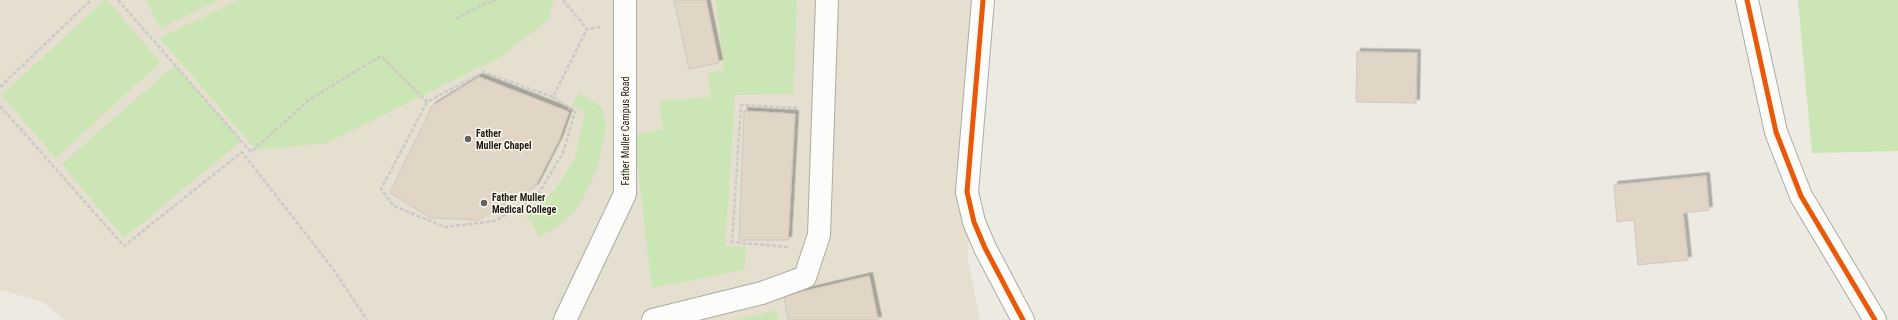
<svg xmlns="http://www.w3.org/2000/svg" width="1898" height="320" viewBox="0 0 1898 320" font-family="'Roboto Condensed',sans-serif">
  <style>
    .built { fill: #e4dfcf }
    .green { fill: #cbe5b4 }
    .building { fill: #e1d5c6; stroke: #cdc8c3; filter: url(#shadow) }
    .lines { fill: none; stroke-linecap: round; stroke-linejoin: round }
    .minor-casing { stroke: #adaba5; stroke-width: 24 }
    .path { stroke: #cbcac8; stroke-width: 2.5; stroke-dasharray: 4 2; stroke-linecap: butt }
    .minor { stroke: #fcfcfb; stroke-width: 22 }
    .cycleway-casing { stroke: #fefaee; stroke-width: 8 }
    .cycleway { stroke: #e8590c; stroke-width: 5 }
    .poi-dot { fill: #66645e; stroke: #fefaee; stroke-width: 1.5 }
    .labels { text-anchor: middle; stroke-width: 3; stroke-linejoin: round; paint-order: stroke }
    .street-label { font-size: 10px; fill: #1e1c17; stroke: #fefaee }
    .poi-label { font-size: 10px; font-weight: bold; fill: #1e1c17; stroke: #fefaee; text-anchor: start }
  </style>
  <defs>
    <filter id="shadow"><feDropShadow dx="3.5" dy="-3.5" stdDeviation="0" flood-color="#0004"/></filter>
  </defs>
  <rect width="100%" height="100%" fill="#edeae2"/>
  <path class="built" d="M0,0h977l-7,147 -2,112 12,61h-916l-21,-18 -43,-12z"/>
  <g class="green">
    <path d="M105,0h2l53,62 -104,96 -54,-63z"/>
    <path d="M146,0h73l-59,28z"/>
    <path d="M239,0h314l-4,19 -49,38 -173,86 -71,7 -96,-112z"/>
    <path d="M716,0h81l-4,94 -58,1 -10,151 21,1 -2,23 -92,18 -18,-153 29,-6 -4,-28 52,-4 -3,-24 16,-3z"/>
    <path d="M1798,0h100v151l-86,2z"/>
    <path d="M175,65l66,76 -117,97 -62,-74z"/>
    <path d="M579,93l23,14 4,19 -8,42 -22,42 -16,14 -20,13 -14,-22 29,-25 20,-32 10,-46 -13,-6z"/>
    <path d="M776,310l2,10h-42z"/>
  </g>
  <g class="building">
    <path d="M674,0h32l13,63 -30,6z"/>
    <path d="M1357,52l60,1 -1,50 -60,-1z"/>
    <path d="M479,77l90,35 -10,28 -24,47 -57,33 -47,-2 -41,-25 42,-87z"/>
    <path d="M744,111l51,3 -7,126h-49z"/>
    <path d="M1706,176l3,34 -26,3 5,47 -50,5 -4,-45 -17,2 -3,-37z"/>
    <path d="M869,276l9,44h-90l-4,-24z"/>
  </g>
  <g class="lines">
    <g class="minor-casing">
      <g id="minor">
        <path d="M983,0l-16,192 7,30 11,26 38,72"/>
        <path d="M1747,0l29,132 25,64 74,124"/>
        <path d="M565,320l60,-126v-194"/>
        <path d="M653,320l109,-27 43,-16 14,-42 8,-235"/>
      </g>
    </g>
    <g class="path">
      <path d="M118,0l133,152 59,-53 71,-43 46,46"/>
      <path d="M563,0l24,29"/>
      <path d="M456,19l28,-15 12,-4"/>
      <path d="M0,87l91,-87"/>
      <path d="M553,97l22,15 -12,41 -27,45 -41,23 -50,6 -51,-21 -13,-17 46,-87 56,-30 70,25 34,-68 13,-2"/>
      <path d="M0,106l124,140 118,-94 91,117 34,51"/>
      <path d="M788,247l-56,-5 9,-137 57,3"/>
    </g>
    <use href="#minor" class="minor"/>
    <g class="cycleway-casing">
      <g id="cycleway">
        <path d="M983,0l-16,192 7,30 11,26 38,72"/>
        <path d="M1747,0l29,132 25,64 74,124"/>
      </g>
    </g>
    <use href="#cycleway" class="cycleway"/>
  </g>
  <g class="poi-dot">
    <circle cx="468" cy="139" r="4"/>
    <circle cx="484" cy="203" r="4"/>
  </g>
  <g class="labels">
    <g class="street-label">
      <text transform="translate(625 131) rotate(-90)" y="4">Father Muller Campus Road</text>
    </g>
    <g class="poi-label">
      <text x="476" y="137">Father<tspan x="476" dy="12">Muller Chapel</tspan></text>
      <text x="492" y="201">Father Muller<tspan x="492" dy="12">Medical College</tspan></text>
    </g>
  </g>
</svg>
